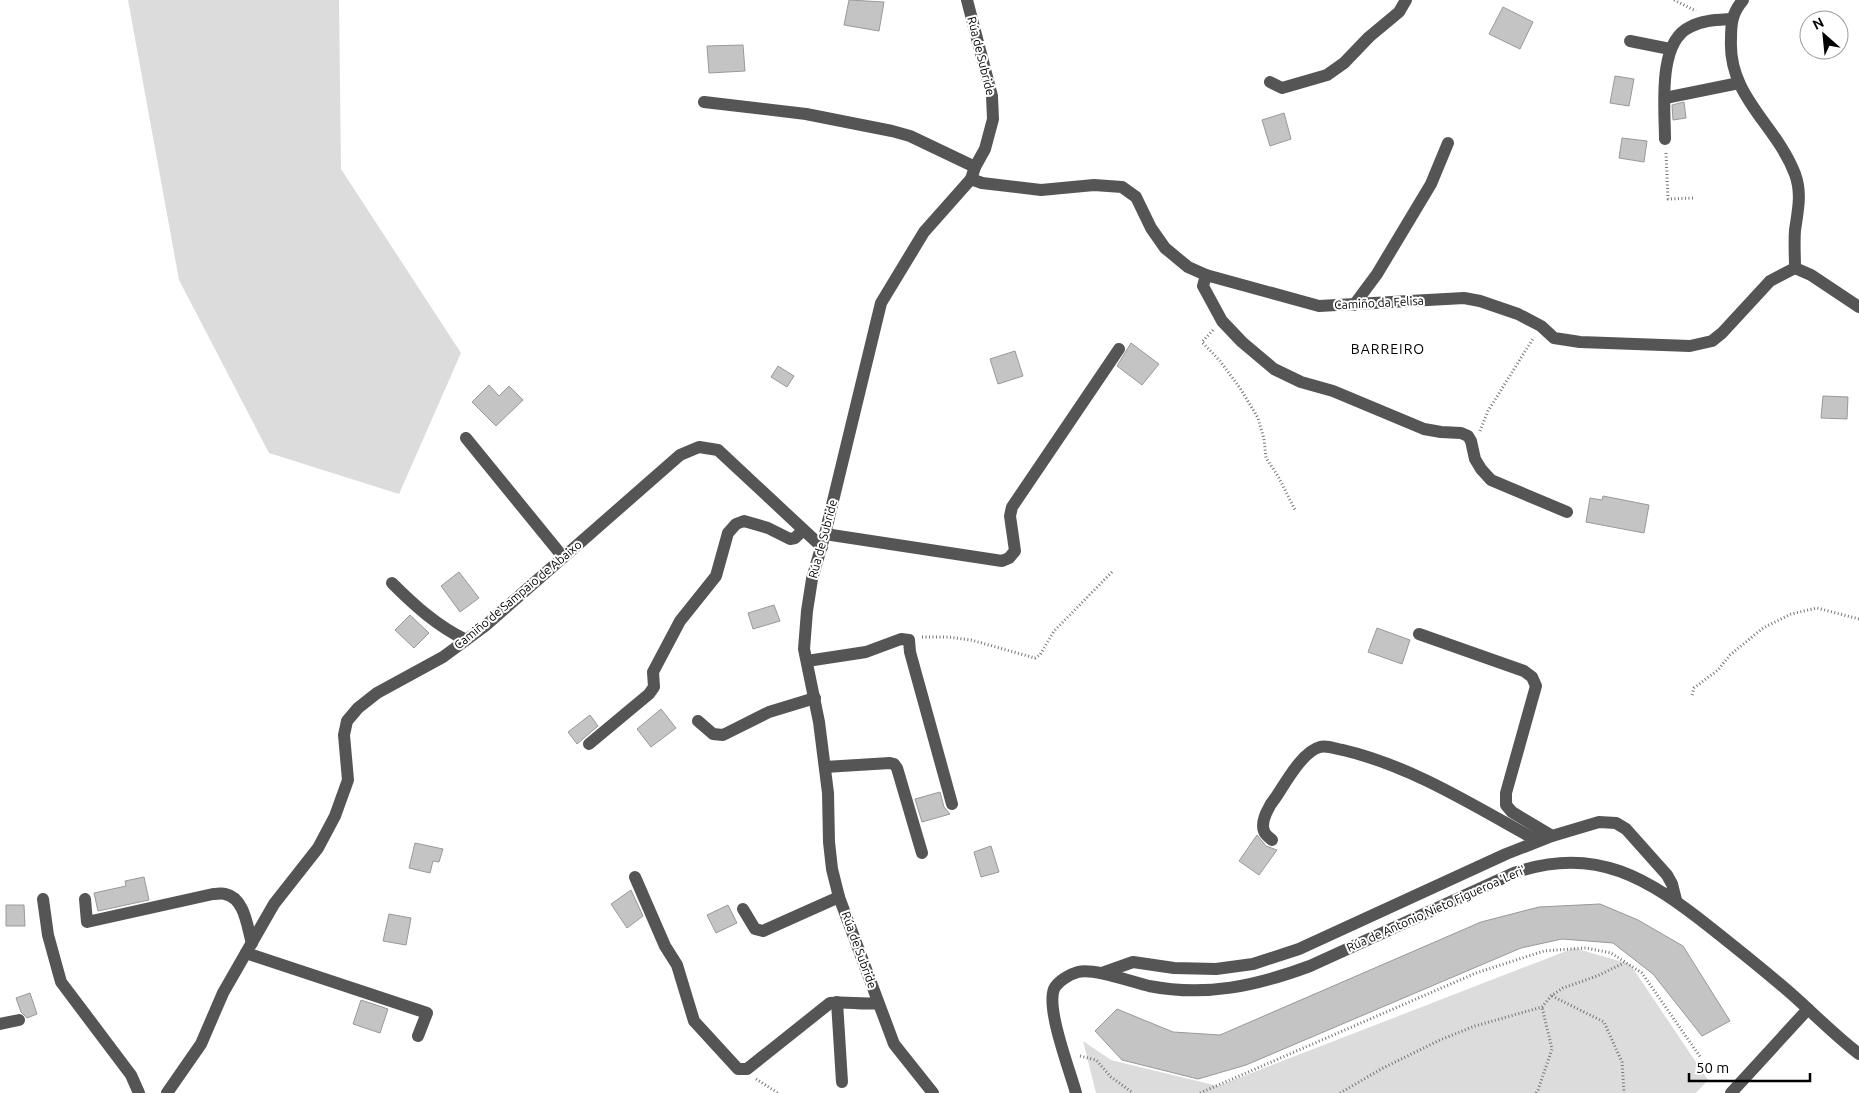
<svg xmlns="http://www.w3.org/2000/svg" width="1859" height="1093" viewBox="0 0 1859 1093" font-family="Ubuntu,sans-serif">
  <style>
    .green { fill: #dcdcdc }
    .building { fill: #c4c4c4; stroke: #999 }
    .lines { fill: none; stroke-linecap: round; stroke-linejoin: round }
    .path { stroke: #777; stroke-width: 3; stroke-dasharray: 1 2.5; stroke-linecap: butt }
    .minor { stroke: #555; stroke-width: 12 }
    .labels { text-anchor: middle; stroke-width: 4; stroke-linejoin: round; paint-order: stroke }
    .street-label { font-size: 12px; fill: #000; stroke: #fff }
    .neighbourhood-label { font-size: 14px; letter-spacing: 1px; fill: #000; stroke: #fff }
  </style>
  <rect width="100%" height="100%" fill="#fff"/>
  <g class="green">
    <path d="M128,0h211l2,169 120,184 -62,141 -130,-41 -90,-173z"/>
    <path d="M1574,948l56,16 78,116 -12,13h-600l-13,-52 28,19 107,26z"/>
  </g>
  <g class="building">
    <path d="M849,0l35,2 -5,29 -35,-6z"/>
    <path d="M1503,7l30,15 -13,27 -31,-15z"/>
    <path d="M743,45l2,26 -36,2 -2,-27z"/>
    <path d="M1615,76l19,3 -5,27 -19,-3z"/>
    <path d="M1684,102l2,16 -13,2 -1,-15z"/>
    <path d="M1284,113l7,26 -21,7 -8,-26z"/>
    <path d="M1622,138l25,3 -3,21 -25,-4z"/>
    <path d="M1131,343l28,21 -17,21 -25,-19z"/>
    <path d="M1015,351l8,25 -25,8 -8,-25z"/>
    <path d="M778,366l16,10 -7,11 -16,-10z"/>
    <path d="M489,385l10,11 10,-10 14,14 -27,26 -24,-24z"/>
    <path d="M1823,396l25,1 -1,22 -26,-1z"/>
    <path d="M1603,496l46,9 -5,28 -58,-11 4,-24 12,2z"/>
    <path d="M459,572l20,26 -19,14 -19,-26z"/>
    <path d="M774,605l6,16 -27,8 -5,-16z"/>
    <path d="M410,615l19,18 -15,15 -19,-18z"/>
    <path d="M1377,628l33,12 -8,24 -34,-12z"/>
    <path d="M661,709l15,19 -25,19 -14,-18z"/>
    <path d="M590,715l8,11 -21,18 -9,-12z"/>
    <path d="M940,792l4,15 6,7 -28,8 -7,-23z"/>
    <path d="M1257,835l9,11 11,4 -18,25 -20,-14z"/>
    <path d="M415,843l28,6 -4,13 -6,-1 -3,12 -21,-5z"/>
    <path d="M991,846l8,26 -18,5 -7,-25z"/>
    <path d="M144,877l5,23 -51,11 -4,-18 32,-7 -1,-5z"/>
    <path d="M631,890l12,26 -16,12 -16,-24z"/>
    <path d="M1600,904l38,16 45,26 47,75 -28,15 -49,-62 -40,-31 -51,-4 -41,9 -275,117 -48,14 -76,-19 -27,-29 22,-22 56,23 47,3 261,-113 58,-15z"/>
    <path d="M6,905h18l1,21h-19z"/>
    <path d="M728,905l9,18 -21,10 -9,-18z"/>
    <path d="M389,914l22,4 -5,27 -23,-4z"/>
    <path d="M30,993l7,21 -10,4 -6,-6 -5,-14z"/>
    <path d="M361,1000l27,9 -8,24 -27,-9z"/>
  </g>
  <g class="lines">
    <g class="path">
      <path d="M1674,0l22,11"/>
      <path d="M1666,153l2,46 27,-1"/>
      <path d="M1213,330l-11,12 18,19 20,27 18,30 6,21 2,19 12,18 17,34"/>
      <path d="M1480,431l8,-20 46,-74"/>
      <path d="M922,637h26l23,3 64,18 5,-3 14,-24 58,-59"/>
      <path d="M1692,695l2,-7 24,-18 12,-15 33,-27 28,-14 26,-6 42,11"/>
      <path d="M1552,996l52,26 18,40 2,31"/>
      <path d="M1080,1056l16,4 15,17 22,16"/>
      <path d="M756,1079l22,14"/>
      <path d="M1200,1093l276,-120 68,-22 42,-3 25,5 31,20 59,85"/>
      <path d="M1340,1093l43,-25 57,-28 35,-14 67,-19 9,-11 12,-8 34,-12 27,-13"/>
      <path d="M1536,1093l2,-3 14,-41 -10,-42"/>
    </g>
    <g class="minor">
      <path d="M1743,0c-11,13 -12,23 -12,39 -3,58 45,85 64,135 7,19 3,36 0,56 -1,13 0,26 0,38"/>
      <path d="M1630,41l40,8"/>
      <path d="M1270,82l12,6 45,-13 17,-12 25,-26 30,-25 7,-12"/>
      <path d="M1665,98l74,-15"/>
      <path d="M704,102l102,12 86,17 18,5 65,31"/>
      <path d="M1665,139c0,-30 -8,-97 25,-112 13,-7 27,-7 42,-8"/>
      <path d="M971,179l11,4 59,7 53,-5 28,2 14,10 15,31 14,20 23,19 18,8 113,31 145,-8 16,3 38,13 23,12 13,12 26,4 110,4 22,-5 10,-8 48,-52 25,-13"/>
      <path d="M1795,268l16,7 48,32"/>
      <path d="M1206,275l-3,11 19,35 20,21 32,27 27,13 32,9 91,38 17,3 20,1 7,3 3,5 4,18 6,10 10,11 76,32"/>
      <path d="M1354,305l23,-31 54,-90 17,-41"/>
      <path d="M466,438l97,119"/>
      <path d="M825,534l177,27 7,-3 6,-7 -5,-35 2,-9 107,-158"/>
      <path d="M392,583c22,22 45,43 74,57"/>
      <path d="M1419,634l105,37 8,6 4,9 -30,107v12l6,7 40,24"/>
      <path d="M807,661l59,-9 35,-13 8,1 1,12 42,152"/>
      <path d="M698,721l15,13 10,1 46,-23 46,-14"/>
      <path d="M589,744l60,-50 5,-7 -1,-15 27,-51 36,-45 12,-43 8,-9 8,-3 24,7 22,11 5,-1 8,-8"/>
      <path d="M825,767l65,-4 4,1 3,4 25,85"/>
      <path d="M1272,840c-3,-3 -7,-5 -8,-9 -4,-10 6,-27 12,-34 10,-15 27,-46 44,-50 7,-2 16,2 23,3 69,16 133,57 195,91"/>
      <path d="M635,877l30,69 12,19 17,56 44,48h9l83,-66c16,-2 32,2 48,0"/>
      <path d="M43,899l5,36 13,47 70,93 8,18"/>
      <path d="M85,899l2,23 126,-28c4,0 9,-1 12,0 20,4 22,33 27,49"/>
      <path d="M743,909l12,20 8,2 76,-34"/>
      <path d="M246,953l181,60 -9,23"/>
      <path d="M1102,973l31,-11 41,6 42,1 37,-5 46,-15 207,-95 46,-18 47,-14 17,1 10,6 41,46 5,9 4,16"/>
      <path d="M837,1002l5,80"/>
      <path d="M0,1024l19,-4"/>
      <path d="M167,1093l34,-49 22,-51 51,-89 44,-56 17,-32 13,-36 -4,-45 3,-14 11,-13 19,-15 66,-36 42,-31 195,-171 19,-8 19,3 104,97"/>
      <path d="M933,1093l-39,-49 -55,-147 -7,-28 -3,-27 -1,-49 -9,-71 -15,-73 3,-38 5,-32 13,-45 56,-231 43,-71 47,-53 4,-12 10,-18 8,-30 -1,-23 -25,-96"/>
      <path d="M1076,1093c-6,-22 -30,-84 -22,-104 4,-8 16,-15 24,-17 16,-4 54,10 71,14 57,11 107,0 161,-20l204,-93c82,-29 135,6 197,55 29,23 58,46 85,70 21,19 41,39 63,56"/>
      <path d="M1731,1093l77,-84"/>
    </g>
  </g>
  <g class="labels">
    <g class="street-label">
      <text transform="translate(981 56) rotate(76)" y="4">Rúa de Subride</text>
      <text transform="translate(1379 303) rotate(-3)" y="4">Camiño da Felisa</text>
      <text transform="translate(823 539) rotate(-75)" y="4">Rúa de Subride</text>
      <text transform="translate(518 595) rotate(-40)" y="4">Camiño de Sampaio de Abaixo</text>
      <text transform="translate(1436 909) rotate(-24)" y="4">Rúa de Antonio Nieto Figueroa 'Leri'</text>
      <text transform="translate(859 950) rotate(70)" y="4">Rúa de Subride</text>
    </g>
    <g class="neighbourhood-label">
      <text x="1388" y="354">BARREIRO</text>
    </g>
  </g>
  <g transform="translate(1824 35) rotate(333)"><circle r="24" fill="#ffffff" stroke="#999999"/>
  <path d="M0-4L9 19L0 12L-9 19Z" fill="#000000"/>
  <text y="-8" font-size="14" font-weight="bold" text-anchor="middle" fill="#000000">N</text>
  </g>
  <path d="M1689 1073v8h121v-8" fill="none" stroke="#000000" stroke-width="2.5"/>
  <text x="1696" y="1073" font-size="15" fill="#000000" stroke="#ffffff" stroke-width="4" paint-order="stroke">50 m</text>
</svg>
